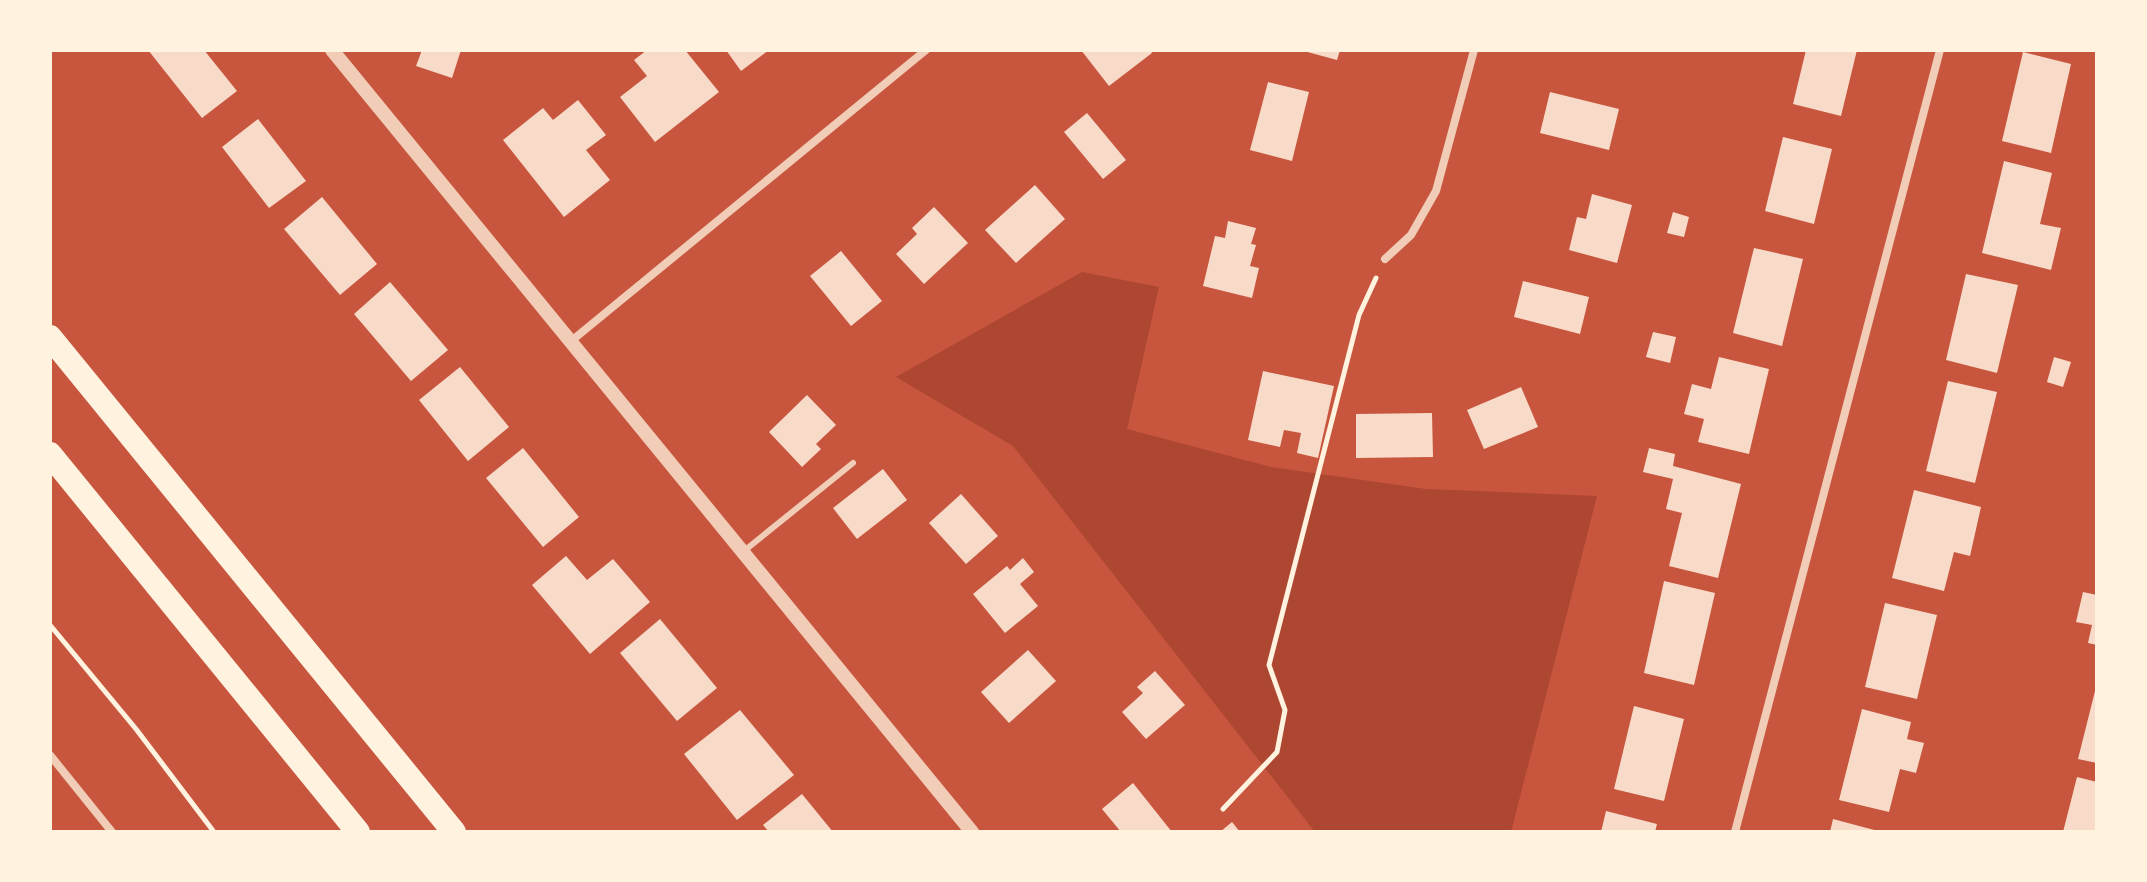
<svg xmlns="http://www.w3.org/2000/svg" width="2147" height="882" viewBox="0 0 2147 882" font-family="'Varela Round',sans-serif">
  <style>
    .green { fill: #ae4732 }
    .building { fill: #f7dbc8 }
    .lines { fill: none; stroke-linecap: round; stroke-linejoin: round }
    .path { stroke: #fff3e0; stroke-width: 5 }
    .service { stroke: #f1ccb7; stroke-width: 6 }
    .minor { stroke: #f1ccb7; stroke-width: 8 }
    .tertiary { stroke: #f1ccb7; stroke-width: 14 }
    .motorway { stroke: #fff3e0; stroke-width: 24 }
  </style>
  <rect width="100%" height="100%" fill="#c8553d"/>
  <path class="green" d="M1082,272l77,15 -32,142 144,38 155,22 171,7 -86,336h-196l-302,-386 -117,-69z"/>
  <g class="building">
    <path d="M148,50h56l33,41 -35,27z"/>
    <path d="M422,50h39l-9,28 -36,-12z"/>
    <path d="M647,50h38l34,42 -64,50 -35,-45 27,-21 -13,-16z"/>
    <path d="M726,50h43l-28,21z"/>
    <path d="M1081,50h69l2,3 -43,33z"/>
    <path d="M1300,50h40l-3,10z"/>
    <path d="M1806,50h51l-16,66 -48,-12z"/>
    <path d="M2023,52l48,12 -20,89 -49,-12z"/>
    <path d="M1268,82l41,10 -17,69 -42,-11z"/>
    <path d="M1550,92l69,17 -10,41 -69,-17z"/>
    <path d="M578,100l28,35 -20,15 24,30 -46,37 -61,-77 40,-32 10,12z"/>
    <path d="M1087,113l39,47 -23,19 -39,-47z"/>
    <path d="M258,119l48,62 -37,27 -47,-61z"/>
    <path d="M1783,137l49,12 -18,75 -49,-13z"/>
    <path d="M2004,161l48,12 -12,51 21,4 -10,42 -69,-17z"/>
    <path d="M1035,185l30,34 -49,44 -31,-33z"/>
    <path d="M1592,194l40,11 -15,58 -48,-13 8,-33 9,2z"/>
    <path d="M322,197l55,67 -37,31 -56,-66z"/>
    <path d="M934,207l34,36 -44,41 -28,-30 21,-20 -5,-6z"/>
    <path d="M1673,212l16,5 -5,20 -17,-4z"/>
    <path d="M1228,221l28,7 -5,16 5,1 -6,21 9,2 -7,30 -49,-12 12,-50 10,2z"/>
    <path d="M1754,248l49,11 -21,87 -49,-13z"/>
    <path d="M841,251l41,50 -31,25 -41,-50z"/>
    <path d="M1966,274l52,11 -21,88 -51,-13z"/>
    <path d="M1523,281l66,16 -9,37 -66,-17z"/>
    <path d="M390,282l58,68 -37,31 -57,-67z"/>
    <path d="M1653,332l23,5 -6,26 -24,-6z"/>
    <path d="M1719,357l50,12 -20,85 -51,-12 6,-23 -20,-5 8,-30 19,5z"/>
    <path d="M2054,357l17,5 -8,25 -16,-5z"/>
    <path d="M460,367l49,60 -41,34 -49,-61z"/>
    <path d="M1263,371l71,15 -16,72 -21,-5 4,-20 -17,-3 -4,17 -32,-7z"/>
    <path d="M1948,381l49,11 -22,91 -49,-12z"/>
    <path d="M1521,387l17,40 -54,22 -17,-39z"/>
    <path d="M807,395l29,30 -20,19 5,5 -19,18 -33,-35z"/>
    <path d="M1432,413l1,44 -77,1v-44z"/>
    <path d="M523,448l56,69 -36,30 -57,-69z"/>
    <path d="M1649,448l26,6 -2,12 68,18 -23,94 -49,-12 13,-53 -16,-4 7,-30 -30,-7z"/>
    <path d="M883,469l24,31 -50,39 -24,-31z"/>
    <path d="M1914,490l67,17 -11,49 -16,-4 -10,39 -52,-13z"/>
    <path d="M961,494l37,42 -32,28 -37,-41z"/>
    <path d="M566,556l21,24 26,-21 37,43 -60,52 -58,-69z"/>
    <path d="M1023,558l11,14 -14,12 18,22 -33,27 -32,-39 34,-28 3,4z"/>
    <path d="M1664,581l51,12 -21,92 -50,-12z"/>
    <path d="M2083,592l14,3v50l-9,-2 4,-18 -16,-3z"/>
    <path d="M1885,603l52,12 -20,84 -52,-12z"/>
    <path d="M660,619l57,69 -40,33 -57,-68z"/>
    <path d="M1028,650l28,31 -47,42 -28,-31z"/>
    <path d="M1155,671l30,34 -39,34 -24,-27 21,-19 -6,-6z"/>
    <path d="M2096,687l1,1v75l-19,-4z"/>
    <path d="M1634,706l50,13 -20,82 -50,-12z"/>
    <path d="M1862,709l49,13 -4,17 17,4 -8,30 -16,-4 -11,43 -50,-12z"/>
    <path d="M740,710l54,65 -57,45 -53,-66z"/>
    <path d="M2077,777l20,5v50h-34z"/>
    <path d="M1133,783l39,49h-51l-19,-23z"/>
    <path d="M802,794l31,38h-64l-6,-7z"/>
    <path d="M1606,811l51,13 -2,8h-54z"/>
    <path d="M1833,819l45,12v1h-48z"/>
    <path d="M1232,822l8,10h-20z"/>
  </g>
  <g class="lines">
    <g class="path">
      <path d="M50,625l86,104 78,103"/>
      <path d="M1223,809l54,-57 8,-42 -16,-45 90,-350 17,-37"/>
    </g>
    <path class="service" d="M744,551l109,-88"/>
    <g class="minor">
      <path d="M1385,259l26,-24 25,-44 38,-141"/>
      <path d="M570,342l356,-292"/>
      <path d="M50,755l62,77"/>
      <path d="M1735,832l205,-782"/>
    </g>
    <path class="tertiary" d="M332,50l640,782"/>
    <g class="motorway">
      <path d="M50,337l404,495"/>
      <path d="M50,454l308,378"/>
    </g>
  </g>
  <rect width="2147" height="882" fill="none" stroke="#fff3e0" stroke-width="104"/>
</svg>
